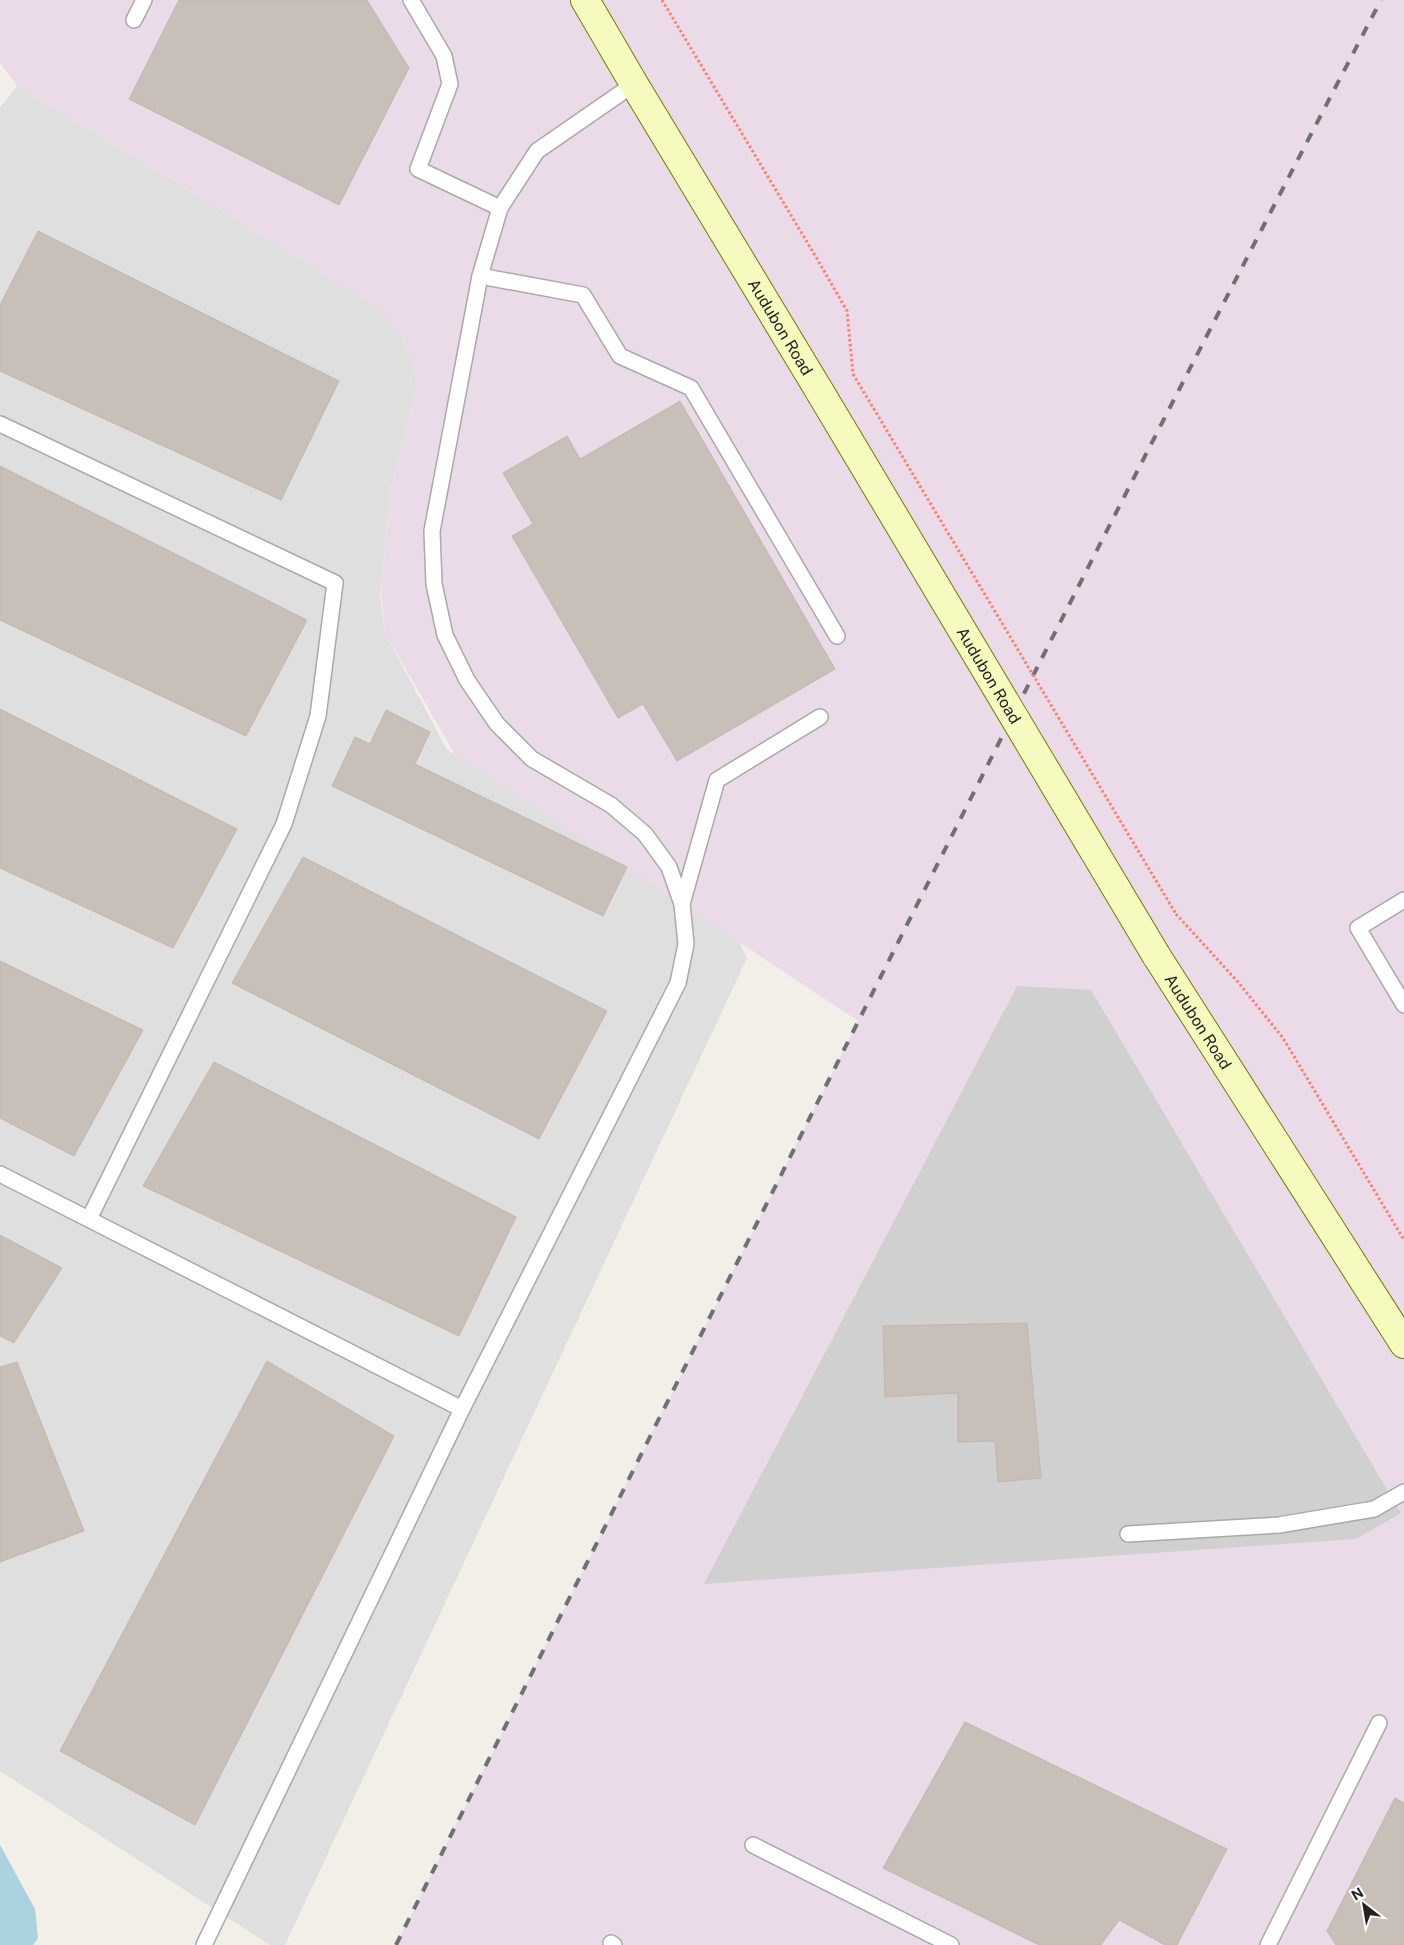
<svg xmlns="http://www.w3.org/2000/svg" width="1404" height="1945" viewBox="0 0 1404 1945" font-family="'Public Sans',sans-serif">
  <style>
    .residential { fill: #e0dfdf }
    .industrial { fill: #ebdbe8 }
    .religious { fill: #d0d0d0 }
    .water { fill: #aad3df }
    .building { fill: #c7bfb8; stroke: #c4b6ab }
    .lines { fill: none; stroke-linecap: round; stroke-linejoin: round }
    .lane-casing { stroke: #a9a9a9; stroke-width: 18 }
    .secondary-casing { stroke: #707d05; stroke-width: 30 }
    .path { stroke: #fa8072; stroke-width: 3; stroke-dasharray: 2.5 2.5; stroke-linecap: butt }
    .lane { stroke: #fff; stroke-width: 15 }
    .secondary { stroke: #f7fabf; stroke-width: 28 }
    .rail { stroke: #707070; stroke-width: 4; stroke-dasharray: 10 10; stroke-linecap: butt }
    .secondary-bridge-casing { stroke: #707d05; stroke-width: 30; stroke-linecap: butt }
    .path-bridge { stroke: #fa8072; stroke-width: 3; stroke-dasharray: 2.5 2.5; stroke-linecap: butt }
    .secondary-bridge { stroke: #f7fabf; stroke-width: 28 }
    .labels { text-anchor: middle; stroke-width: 4; stroke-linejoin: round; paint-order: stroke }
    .street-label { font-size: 16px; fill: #222; stroke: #fff }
  </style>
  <rect width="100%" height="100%" fill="#f2efe9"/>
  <path class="residential" d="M17,86l185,112 179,112 17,19 15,33 4,26 -26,100 -11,109 5,36 62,117 256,122 44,86 -462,987h-15l-270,-174v-1663z"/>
  <path class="industrial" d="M0,0h1404v1945h-1008l462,-924 -404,-268 -69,-120 -4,-42 10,-103 26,-100 -4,-26 -9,-21 -23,-31 -179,-112 -185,-112 -17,-23z"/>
  <path class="religious" d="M1017,986l74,4 310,523 -45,26 -652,45z"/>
  <path class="water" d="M0,1845l35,64 3,29 -5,7h-33z"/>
  <g class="building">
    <path d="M179,0h188l42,68 -70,137 -210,-106z"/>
    <path d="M38,231l301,150 -58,119 -281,-129v-66z"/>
    <path d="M680,401l155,268 -158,92 -34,-57 -25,14 -106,-182 21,-12 -30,-51 64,-37 13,23z"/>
    <path d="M0,466l307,154 -61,116 -246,-116z"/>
    <path d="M0,709l237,120 -64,119 -173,-80z"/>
    <path d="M386,710l44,22 -15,32 212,103 -24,49 -271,-130 23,-49 15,7z"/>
    <path d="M303,857l304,154 -68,128 -307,-156z"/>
    <path d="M0,961l143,69 -69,126 -74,-38z"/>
    <path d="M214,1062l302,155 -57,119 -316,-150z"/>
    <path d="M0,1235l62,33 -48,75 -14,-7z"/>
    <path d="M1027,1323l14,155 -43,4 -3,-41 -37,1v-49l-73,4 -2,-71z"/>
    <path d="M267,1361l127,75 -199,389 -135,-74z"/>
    <path d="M17,1362l67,169 -84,31v-195z"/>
    <path d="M965,1722l262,127 -50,96h-12l-46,-25 -18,25h-62l-156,-77z"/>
    <path d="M1395,1798l9,5v142h-68l-9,-14z"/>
  </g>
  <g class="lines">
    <g class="lane-casing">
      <g id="lane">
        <path d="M411,0l33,56 6,28 -32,85 82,39"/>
        <path d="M134,20l10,-20"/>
        <path d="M480,276l103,19 37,61 71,32 146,248"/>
        <path d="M0,424l335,159 -17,133 -34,108 -195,395"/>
        <path d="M1404,900l-46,28 46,77"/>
        <path d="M682,904l35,-124 103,-63"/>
        <path d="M0,1174l462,235"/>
        <path d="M1128,1534l151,-9 95,-16 30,-17"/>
        <path d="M753,1845l198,100"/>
        <path d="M611,1943l3,2"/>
        <path d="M204,1945l258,-536 216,-426 8,-39 -4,-40 -13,-37 -24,-33 -34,-29 -79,-46 -35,-35 -30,-44 -22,-45 -11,-51 -2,-53 48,-255 20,-68 37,-57 97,-67"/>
        <path d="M1268,1945l111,-222"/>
      </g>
    </g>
    <g class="secondary-casing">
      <g id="secondary">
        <path id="s1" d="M585,0l49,84 186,308"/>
        <path id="s2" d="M1156,955l248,389"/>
      </g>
    </g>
    <g class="path">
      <path d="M662,0l154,257 31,54 6,63"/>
      <path d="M1176,914l62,68 45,56 121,202"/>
    </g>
    <use href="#lane" class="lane"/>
    <use href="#secondary" class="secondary"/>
    <path class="rail" d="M396,1945c325,-650 648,-1301 985,-1945"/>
    <g class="secondary-bridge-casing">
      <g id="secondary-bridge">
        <path id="s3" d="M820,392l336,563"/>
      </g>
    </g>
    <path class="path-bridge" d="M853,374l323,540"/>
    <use href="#secondary-bridge" class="secondary-bridge"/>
  </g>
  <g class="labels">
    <g class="street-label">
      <text dy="6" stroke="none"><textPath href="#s1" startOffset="381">Audubon Road</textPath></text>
      <text dy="6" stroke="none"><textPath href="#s3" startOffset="330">Audubon Road</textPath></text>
      <text dy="6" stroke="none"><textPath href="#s2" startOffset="79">Audubon Road</textPath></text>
    </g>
  </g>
  <g transform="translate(1364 1905) rotate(329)" stroke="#ffffff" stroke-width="4" paint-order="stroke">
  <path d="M0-4L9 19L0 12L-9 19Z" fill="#222222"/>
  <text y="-8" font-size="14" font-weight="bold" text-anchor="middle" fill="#222222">N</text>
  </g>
</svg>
